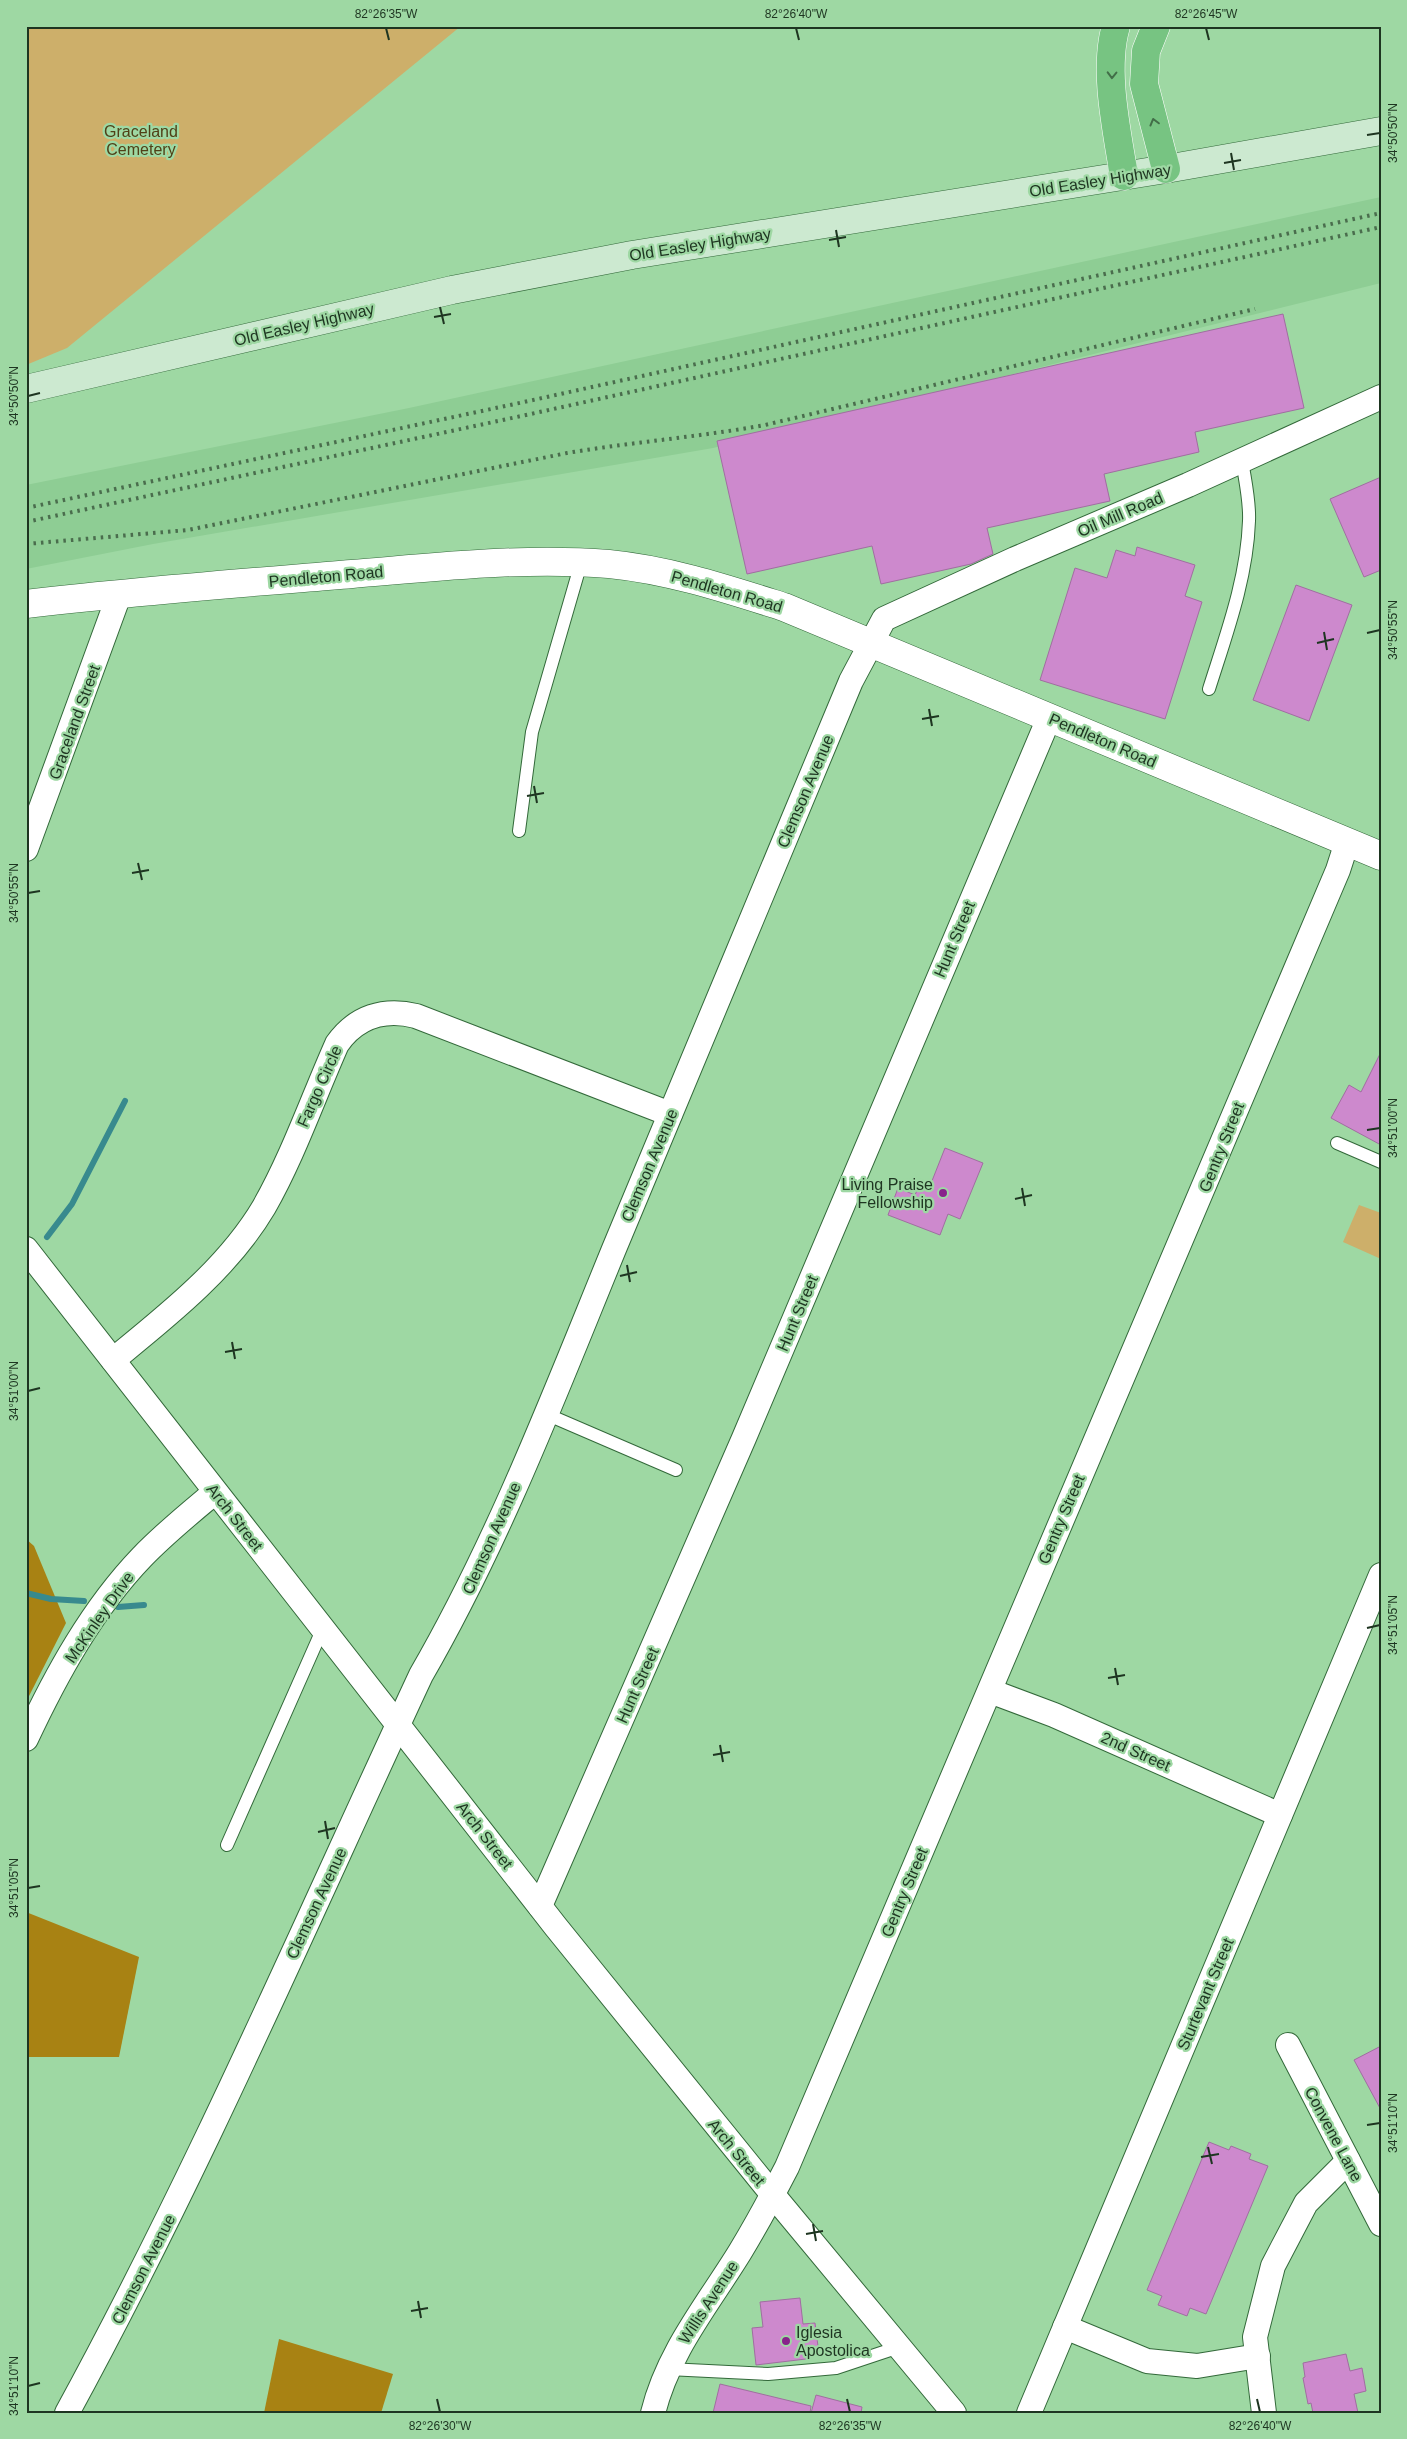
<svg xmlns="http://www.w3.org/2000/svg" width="1407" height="2439" viewBox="0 0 1407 2439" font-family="Helvetica,sans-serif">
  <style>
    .built { fill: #8ecd94 }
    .green { fill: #cdaf6a }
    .forest { fill: #a88213 }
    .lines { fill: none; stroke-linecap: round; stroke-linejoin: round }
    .stream { stroke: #388a8e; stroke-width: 6 }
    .building { fill: #cd89cd; stroke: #a06ea0 }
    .service-casing { stroke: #33693a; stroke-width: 14 }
    .minor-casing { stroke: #33693a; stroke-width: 26 }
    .tertiary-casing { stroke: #33693a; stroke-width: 29 }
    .secondary-casing { stroke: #33693a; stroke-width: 29 }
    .trunk-casing { stroke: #fff; stroke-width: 29 }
    .service { stroke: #fff; stroke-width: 12 }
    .minor { stroke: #fff; stroke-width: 24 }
    .tertiary { stroke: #fff; stroke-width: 28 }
    .secondary { stroke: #cce9d0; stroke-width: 28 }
    .trunk { stroke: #77c482; stroke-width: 28 }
    .rail { stroke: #4a6d4d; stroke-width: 4; stroke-dasharray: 2.5 5; stroke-linecap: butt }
    .oneway { stroke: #426e48 }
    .ticks { fill: none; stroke: #1e3521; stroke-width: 2 }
    .poi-dot { fill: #88238b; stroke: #9ed8a3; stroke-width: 2 }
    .labels { text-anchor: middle; stroke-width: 4.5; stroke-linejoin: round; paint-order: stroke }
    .park-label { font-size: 16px; fill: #504017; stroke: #9ed8a3 }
    .street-label { font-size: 16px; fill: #1e3521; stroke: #9ed8a3 }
    .poi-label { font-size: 16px; fill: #1e3521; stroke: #9ed8a3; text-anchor: end }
    .neatline { fill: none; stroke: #1e3521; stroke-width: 2 }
    .ticks-label { font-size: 12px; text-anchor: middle; fill: #1e3521 }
  </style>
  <rect width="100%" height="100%" fill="#9ed8a3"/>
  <path class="built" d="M1381,197v86l-668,165 -560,96 -127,25v-84l383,-77z"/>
  <g class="green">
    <path d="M26,26h435l-394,322 -41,17z"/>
    <path d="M1359,1205l22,8v46l-38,-17z"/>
  </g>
  <g class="forest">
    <path d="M26,1539l8,7 32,77 -40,79z"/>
    <path d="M26,1912l113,45 -20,100h-93z"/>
    <path d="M279,2339l114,35 -12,39h-117z"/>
  </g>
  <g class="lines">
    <g class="stream">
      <path d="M47,1237l25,-33 53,-103"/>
      <path d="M26,1593l25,6 33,2"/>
      <path d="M118,1607l26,-2"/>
    </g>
  </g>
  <g class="building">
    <path d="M1283,314l21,94 -109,24 4,20 -95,22 6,27 -123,27 6,26 -22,10 -90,20 -9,-38 -125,28 -30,-133z"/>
    <path d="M1381,477v93l-17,7 -34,-78z"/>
    <path d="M1137,547l58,18 -10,31 17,6 -37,117 -125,-39 35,-112 32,10 9,-28 19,6z"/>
    <path d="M1296,585l56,20 -43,116 -56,-21z"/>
    <path d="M1381,1052v93l-50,-27 18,-33 12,7z"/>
    <path d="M945,1148l38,15 -23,56 -12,-5 -8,21 -52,-20 10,-27 17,7 3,-7 10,3z"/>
    <path d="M1381,2046v64l-27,-50z"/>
    <path d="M1209,2142l20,8 2,-4 20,8 -2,5 19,7 -62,148 -16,-6 -3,8 -29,-11 4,-9 -15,-6z"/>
    <path d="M800,2298l3,26 12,-1 4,31 -13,1v4l-50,6 -4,-37 11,-1 -3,-25z"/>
    <path d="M1346,2354l4,17 12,-3 4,23 -12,3 4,19h-45l-2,-10 -3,1 -5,-26 2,-1 -2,-14z"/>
    <path d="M720,2384l91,22 -1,7h-97z"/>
    <path d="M816,2395l46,12 -1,6h-50z"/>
  </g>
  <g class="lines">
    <g class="service-casing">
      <g id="service">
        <path d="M1209,689c17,-54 38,-110 40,-168 1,-20 -4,-40 -7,-61"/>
        <path d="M519,831l13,-99 49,-169"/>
        <path d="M1337,1143l44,19"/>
        <path d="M546,1414l130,56"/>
        <path d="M227,1845l96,-217"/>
        <path d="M668,2369l100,5 68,-6 63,-21"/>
      </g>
    </g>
    <g class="minor-casing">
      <g id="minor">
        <path d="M26,849l93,-254"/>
        <path d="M26,1249l530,678 217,268 181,218"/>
        <path d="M113,1360c54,-44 115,-92 151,-153 29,-51 49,-109 73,-163 19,-27 47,-36 79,-28l254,98"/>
        <path d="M990,1691l64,24 226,100"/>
        <path d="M26,1739c30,-64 66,-130 116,-182 23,-24 48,-44 73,-65"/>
        <path d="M540,1906l204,-468 305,-720"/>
        <path d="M1288,2045l93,179"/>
        <path d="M1065,2327l82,34 50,5 61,-10"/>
        <path d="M67,2413c131,-240 239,-491 354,-738 78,-135 134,-282 193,-426 79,-189 158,-379 237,-568l33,-62 131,-60 173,-74 193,-88"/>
        <path d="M653,2413c15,-61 55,-109 87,-161 17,-28 32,-56 47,-85l551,-1297 9,-28"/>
        <path d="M1029,2413l352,-838"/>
        <path d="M1264,2413l-9,-76 18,-71 33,-63 42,-42"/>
      </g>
    </g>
    <g class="tertiary-casing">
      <path id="tertiary" d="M26,604c109,-13 217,-21 326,-30 85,-7 172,-17 257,-10 61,6 118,25 175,43l597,249"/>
    </g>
    <g class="secondary-casing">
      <path id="secondary" d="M26,389l426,-99 180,-35 534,-86 215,-38"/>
    </g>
    <g class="trunk-casing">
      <g id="trunk">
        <path d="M1116,26c-13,44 1,105 8,150"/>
        <path d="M1156,26l-10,25 -2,33 22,85"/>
      </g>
    </g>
    <use href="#service" class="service"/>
    <use href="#minor" class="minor"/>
    <use href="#tertiary" class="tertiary"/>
    <use href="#secondary" class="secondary"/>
    <use href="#trunk" class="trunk"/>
    <g class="rail">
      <path d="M26,508l498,-106 857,-189"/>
      <path d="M26,522l500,-107 855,-188"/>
      <path d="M26,544l162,-14 379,-77c66,-11 132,-16 198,-28l490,-116"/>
    </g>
  </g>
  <defs><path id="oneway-chevron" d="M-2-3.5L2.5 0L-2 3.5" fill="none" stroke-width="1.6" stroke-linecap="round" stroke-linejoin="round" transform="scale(1.25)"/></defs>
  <g class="oneway">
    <use href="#oneway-chevron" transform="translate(1112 75) rotate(91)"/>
    <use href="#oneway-chevron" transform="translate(1154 122) rotate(-105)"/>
  </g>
  <path class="ticks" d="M386,28l3,12M796,28l3,12M1206,28l3,12M1367,135l13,-2M1231,153l3,17M1224,163l17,-3M836,230l3,17M829,240l17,-3M440,307l4,17M434,317l17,-3M28,396l12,-3M1324,632l3,18M1367,633l13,-3M1317,643l17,-4M929,709l3,17M922,719l17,-3M534,786l3,17M527,796l17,-3M138,863l4,17M132,873l17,-3M28,893l12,-2M1367,1130l13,-2M1022,1188l3,18M1015,1199l17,-4M627,1265l3,17M620,1276l17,-4M232,1342l3,17M225,1352l17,-3M28,1391l12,-3M1367,1628l13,-3M1115,1668l3,17M1108,1678l17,-3M720,1745l3,17M713,1755l17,-3M325,1821l3,18M318,1832l17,-4M28,1888l12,-2M1367,2125l13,-2M1208,2147l4,17M1201,2157l18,-3M813,2224l3,17M806,2234l17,-3M418,2301l3,17M411,2311l17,-3M28,2386l12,-3M437,2399l3,13M847,2399l3,13M1257,2399l3,13"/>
  <g class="poi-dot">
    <circle cx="943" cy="1193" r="5"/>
    <circle cx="786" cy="2341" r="5"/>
  </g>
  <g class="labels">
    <g class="park-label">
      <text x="141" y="137">Graceland<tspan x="141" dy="18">Cemetery</tspan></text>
    </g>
    <g class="street-label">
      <text transform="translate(1100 180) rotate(-9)" y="6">Old Easley Highway</text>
      <text transform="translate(700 244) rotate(-9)" y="6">Old Easley Highway</text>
      <text transform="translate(304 324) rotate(-13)" y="6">Old Easley Highway</text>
      <text transform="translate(1120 514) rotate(-23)" y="6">Oil Mill Road</text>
      <text transform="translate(326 576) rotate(-5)" y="6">Pendleton Road</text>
      <text transform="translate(727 591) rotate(16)" y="6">Pendleton Road</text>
      <text transform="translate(74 722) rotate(-70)" y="6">Graceland Street</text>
      <text transform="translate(1103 740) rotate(23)" y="6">Pendleton Road</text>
      <text transform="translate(805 791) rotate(-67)" y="6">Clemson Avenue</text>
      <text transform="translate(954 939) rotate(-67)" y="6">Hunt Street</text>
      <text transform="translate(319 1086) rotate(-66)" y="6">Fargo Circle</text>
      <text transform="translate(1221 1147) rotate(-68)" y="6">Gentry Street</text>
      <text transform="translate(649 1165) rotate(-67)" y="6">Clemson Avenue</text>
      <text transform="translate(797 1313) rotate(-67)" y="6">Hunt Street</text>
      <text transform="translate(235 1517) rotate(52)" y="6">Arch Street</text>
      <text transform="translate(1061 1519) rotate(-67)" y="6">Gentry Street</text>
      <text transform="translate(491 1538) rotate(-66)" y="6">Clemson Avenue</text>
      <text transform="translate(99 1617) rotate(-55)" y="6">McKinley Drive</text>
      <text transform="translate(637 1685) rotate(-66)" y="6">Hunt Street</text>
      <text transform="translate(1136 1751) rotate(24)" y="6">2nd Street</text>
      <text transform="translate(485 1835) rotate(52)" y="6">Arch Street</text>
      <text transform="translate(904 1892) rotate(-67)" y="6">Gentry Street</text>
      <text transform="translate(316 1903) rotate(-65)" y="6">Clemson Avenue</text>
      <text transform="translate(1205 1994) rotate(-67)" y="6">Sturtevant Street</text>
      <text transform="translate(1334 2134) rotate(62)" y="6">Convene Lane</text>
      <text transform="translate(737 2152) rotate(51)" y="6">Arch Street</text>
      <text transform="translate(143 2269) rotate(-63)" y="6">Clemson Avenue</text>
      <text transform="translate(708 2302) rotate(-57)" y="6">Willis Avenue</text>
    </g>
    <g class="poi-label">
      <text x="933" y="1190">Living Praise<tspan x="933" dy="18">Fellowship</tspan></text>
      <text x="796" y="2338" text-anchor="start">Iglesia<tspan x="796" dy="18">Apostolica</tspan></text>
    </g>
  </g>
  <rect width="1407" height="2439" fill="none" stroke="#9ed8a3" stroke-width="55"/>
  <rect x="28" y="28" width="1352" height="2384" class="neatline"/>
  <g class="ticks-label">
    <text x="386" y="18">82°26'35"W</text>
    <text x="796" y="18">82°26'40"W</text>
    <text x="1206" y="18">82°26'45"W</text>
    <text transform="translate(1393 133) rotate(-90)" y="4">34°50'50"N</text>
    <text transform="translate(14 396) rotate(-90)" y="4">34°50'50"N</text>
    <text transform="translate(1393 630) rotate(-90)" y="4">34°50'55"N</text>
    <text transform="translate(14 893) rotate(-90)" y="4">34°50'55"N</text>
    <text transform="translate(1393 1128) rotate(-90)" y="4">34°51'00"N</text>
    <text transform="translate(14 1391) rotate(-90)" y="4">34°51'00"N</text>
    <text transform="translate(1393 1625) rotate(-90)" y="4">34°51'05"N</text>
    <text transform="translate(14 1888) rotate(-90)" y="4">34°51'05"N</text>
    <text transform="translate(1393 2123) rotate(-90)" y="4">34°51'10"N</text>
    <text transform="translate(14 2386) rotate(-90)" y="4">34°51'10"N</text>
    <text x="440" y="2430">82°26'30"W</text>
    <text x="850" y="2430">82°26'35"W</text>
    <text x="1260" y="2430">82°26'40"W</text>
  </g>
</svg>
